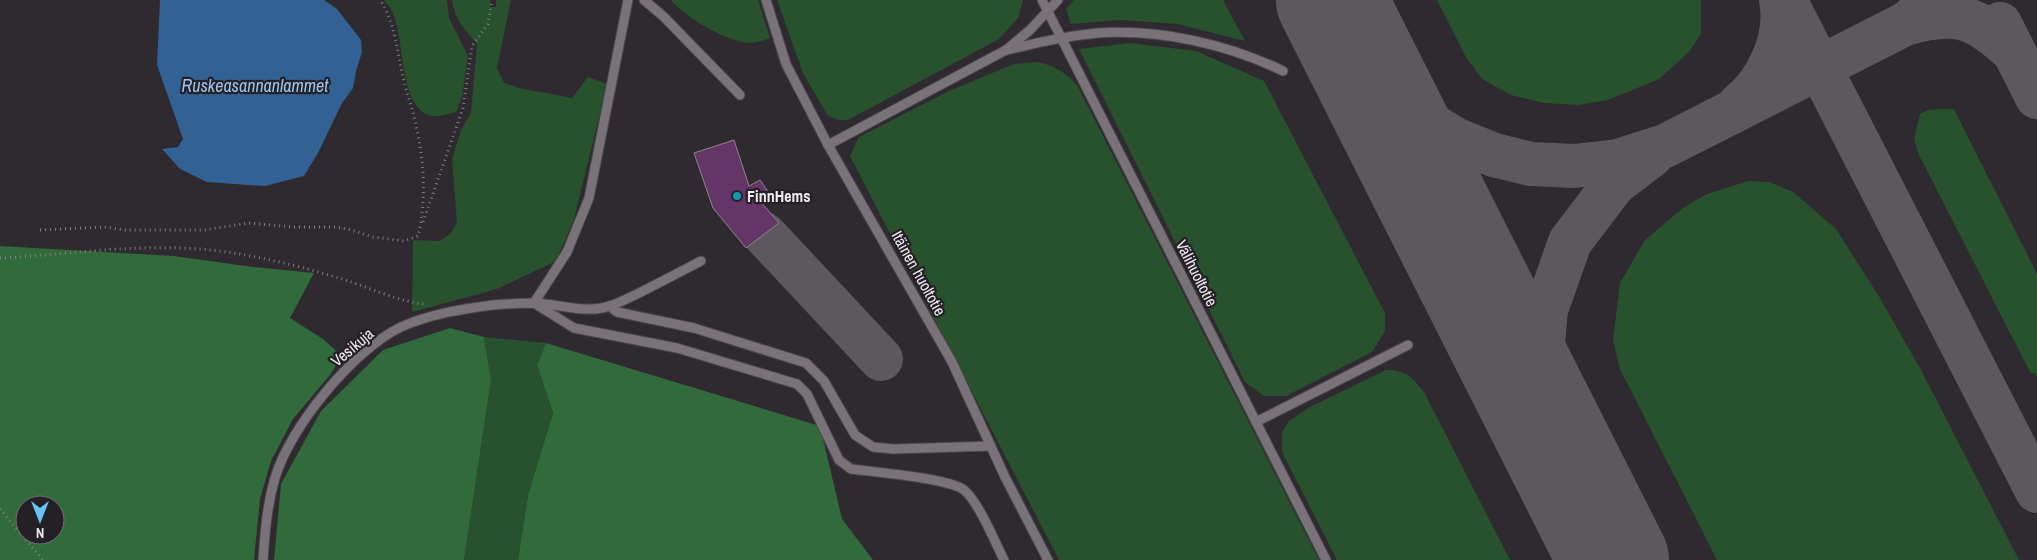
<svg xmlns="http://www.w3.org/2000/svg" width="2037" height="560" viewBox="0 0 2037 560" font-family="'Archivo Narrow',sans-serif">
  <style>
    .green { fill: #28512e }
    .forest { fill: #316a3b; fill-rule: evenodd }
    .water { fill: #326193 }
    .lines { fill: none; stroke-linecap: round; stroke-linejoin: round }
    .taxiway { stroke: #5d585e; stroke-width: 44 }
    .runway { stroke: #5d585e; stroke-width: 110 }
    .building { fill: #643667; stroke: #8c858c }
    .lane-casing { stroke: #4b464c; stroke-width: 11 }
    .path { stroke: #827d82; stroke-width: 3; stroke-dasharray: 1 4; stroke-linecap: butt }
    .lane { stroke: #797379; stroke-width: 9 }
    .culture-dot { fill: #0f9aa8; stroke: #252026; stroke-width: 2 }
    .labels { text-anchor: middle; stroke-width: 4.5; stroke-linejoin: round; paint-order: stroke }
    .poi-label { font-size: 16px; font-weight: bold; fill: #f0ecf0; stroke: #252026; text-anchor: start }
    .street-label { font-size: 16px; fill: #f0ecf0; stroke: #252026 }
    .water-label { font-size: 18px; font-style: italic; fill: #9ec5f1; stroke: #252026 }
  </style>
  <rect width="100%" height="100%" fill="#2f2a30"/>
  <g class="green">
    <path d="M384,0h63l2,18 19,38 -6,41 -6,15c-8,2 -21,7 -30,2 -29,-18 -20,-78 -35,-105 -2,-3 -5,-6 -7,-9z"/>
    <path d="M452,0h38v7h6v-7h15l-14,68 7,15 15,5 53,10 16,-21 19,7 -33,135 -18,42 -59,28 -85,23 1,-72 27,1 11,-8 6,-11 -5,-63 9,-29 10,-17 6,-69c-12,-14 -23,-25 -25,-44z"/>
    <path d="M671,0h87l12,38c-6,2 -12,5 -19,5 -23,0 -65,-25 -80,-43z"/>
    <path d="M777,0h246l-5,18 -19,21 -151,81h-9l-11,-4 -25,-43z"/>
    <path d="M1074,0h149l22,41 -67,-17 -58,-4 -49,4 -5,-15z"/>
    <path d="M1437,0h264v34l-12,18 -30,27 -51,21 -30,5 -34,-2 -33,-8 -29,-16 -16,-22z"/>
    <path d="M1130,43l66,8 68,30 121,232v18l-13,21 -86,44h-22l-19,-14 -166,-333z"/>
    <path d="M1037,62c17,3 29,11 40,23l242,475h-260l-209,-404 9,-19 88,-45 67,-28z"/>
    <path d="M1939,109h15l83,165v101l-7,-3 -112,-219 -4,-14 6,-25 8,-4z"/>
    <path d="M1748,181l21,1 24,10 43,37 44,69 41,72 98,190h-302l-97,-191 -7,-29 7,-57 25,-43 38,-32 24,-14z"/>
    <path d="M484,337l62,6 -9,22 16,48 -25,82 -10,65h-54l27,-180z"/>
    <path d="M1386,370c20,0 26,7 38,22l86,168h-173l-55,-108v-20l7,-11 21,-14z"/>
  </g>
  <g class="forest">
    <path d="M0,246l174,10 79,11 61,6 -24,45 33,21 19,17 -12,19 -37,44 -22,42 -11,38 -6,61h-254zM25,505h30v30h-30z"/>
    <path d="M450,328l34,9 7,43 -27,180h-190l7,-76 40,-73 62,-61z"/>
    <path d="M546,343l274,83 22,93 31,41h-355l10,-65 25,-82 -16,-48z"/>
  </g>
  <path class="water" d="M160,0h164l13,9 24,31 1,12 -6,19 -3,17 -11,15 -24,50 -14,23 -39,10 -58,-4 -27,-13 -18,-20 16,-2 5,-8 -26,-74z"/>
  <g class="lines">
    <g class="taxiway">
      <path d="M1785,0l252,491"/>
      <path d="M1905,24c51,-15 70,-8 108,27"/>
      <path d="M2000,24l37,73"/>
      <path d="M1363,61l33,36 31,25 30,18 37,15 37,9 44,2 43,-5 47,-15 240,-122 20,-15 6,-9"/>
      <path d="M1739,105c29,-23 49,-67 42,-105"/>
      <path d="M764,234l117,125"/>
      <path d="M1566,465l-16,-49 -8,-63 4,-43 24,-68 44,-58 38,-29"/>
    </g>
    <path class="runway" d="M1331,0l283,560"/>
  </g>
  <path class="building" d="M734,140l15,46 11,-6 9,13 -10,7 20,23 -33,25 -33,-40 -19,-55z"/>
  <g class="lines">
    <g class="lane-casing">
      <g id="lane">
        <path d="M628,0l-39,198 -22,54 -33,51 40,25 103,20 120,36 10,10 32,66 12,9c23,3 97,9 113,21 14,11 31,52 40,70"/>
        <path d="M644,0l19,16 77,79"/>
        <path d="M766,0l20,64 42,81 124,217 53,115 43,83"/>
        <path d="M1042,0l284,560"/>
        <path d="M1006,50l24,-20 28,-30"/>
        <path d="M828,145l176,-94c30,-8 62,-15 94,-18 62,-4 129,11 185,38"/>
        <path d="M609,306l8,6 77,16 112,35 18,18 31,54 18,12 20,2 98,-3"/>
        <path d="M1256,422l152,-77"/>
        <path d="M263,560c2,-28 4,-55 12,-82 15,-51 78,-128 126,-151 29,-13 61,-18 92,-22 13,-1 28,-2 42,-2 22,1 45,9 67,5 12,-2 24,-9 35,-14 22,-11 43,-22 64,-33"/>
      </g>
    </g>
    <g class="path">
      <path d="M423,222l40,-114 9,-62 16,-22 4,-24"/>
      <path d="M40,230l64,-3 21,3h79l45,-7 45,4h42l15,3 22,7 31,4 14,-5c9,-38 6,-77 -3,-115 -3,-15 -9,-29 -12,-44 -6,-26 -8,-55 -23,-77"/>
      <path d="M0,258c76,-4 151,-17 227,-6 40,6 80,16 118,28 25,8 55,22 80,24"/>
      <path d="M0,509l43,51"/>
    </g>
    <use href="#lane" class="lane"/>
  </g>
  <circle class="culture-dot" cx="737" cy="196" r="5"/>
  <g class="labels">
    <g class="poi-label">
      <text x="747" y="202">FinnHems</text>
    </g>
    <g class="street-label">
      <text transform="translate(919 273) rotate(61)" y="6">Itäinen huoltotie</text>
      <text transform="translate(1197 273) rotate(63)" y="6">Välihuoltotie</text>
      <text transform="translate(352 347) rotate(-40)" y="6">Vesikuja</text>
    </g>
    <g class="water-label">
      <text x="255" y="92">Ruskeasannanlammet</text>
    </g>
  </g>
  <g transform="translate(40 520) rotate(180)"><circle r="24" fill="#252026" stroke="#767277"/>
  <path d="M0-4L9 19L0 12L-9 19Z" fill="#69c3f1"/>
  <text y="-8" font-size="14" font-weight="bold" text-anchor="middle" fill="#f0ecf0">N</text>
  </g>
</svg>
